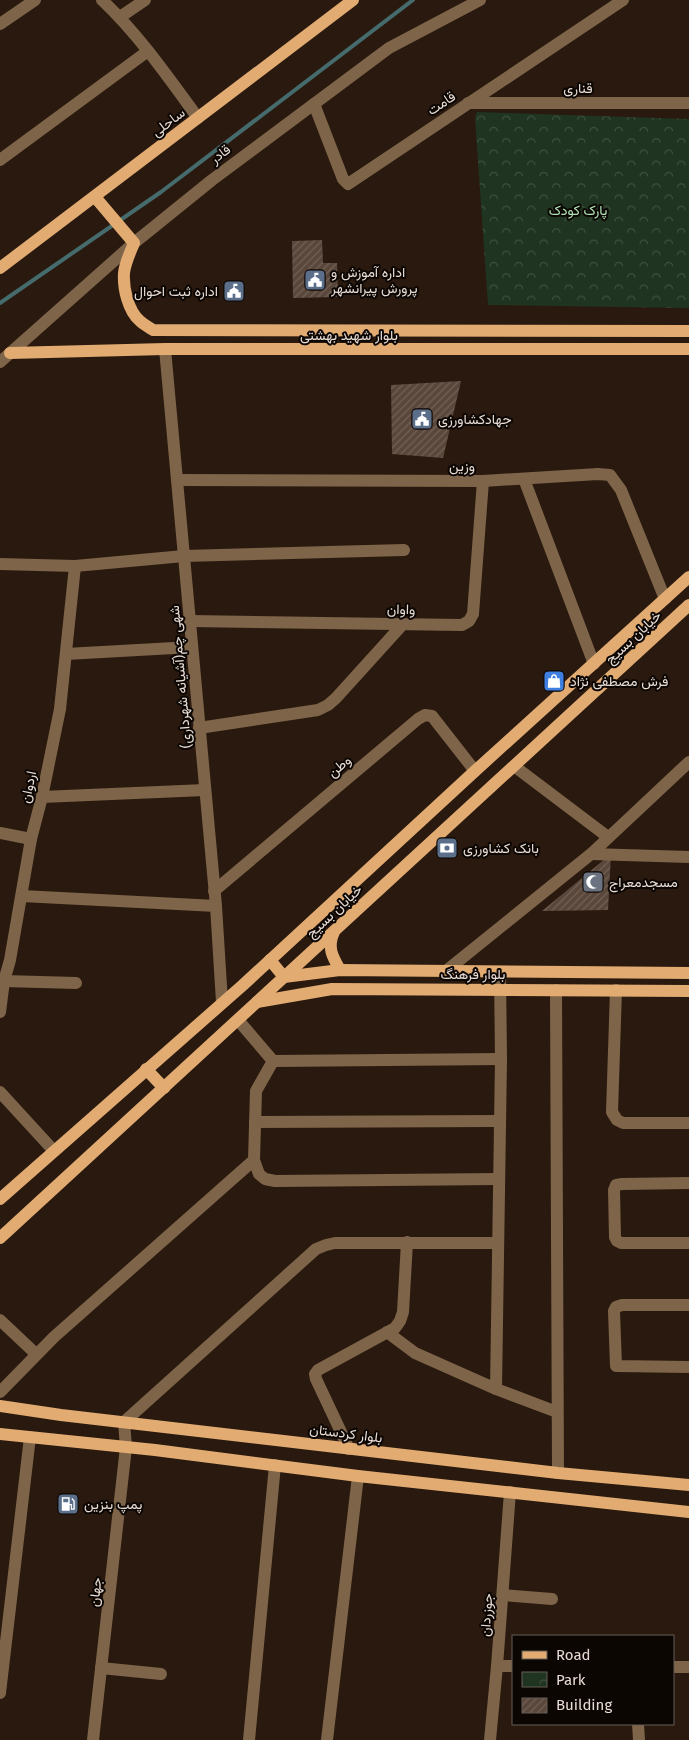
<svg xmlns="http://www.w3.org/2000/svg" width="689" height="1740" viewBox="0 0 689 1740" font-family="'Fira Sans',Vazirmatn,sans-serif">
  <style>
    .park { fill: url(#park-crowns) }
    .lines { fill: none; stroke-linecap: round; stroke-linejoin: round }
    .stream { stroke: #466b6d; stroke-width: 4 }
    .building { fill: url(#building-hatch) }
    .minor { stroke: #7e6449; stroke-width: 12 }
    .major { stroke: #e1ab72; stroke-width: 12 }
    .labels { text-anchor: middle; stroke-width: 4; stroke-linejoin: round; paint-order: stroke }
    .street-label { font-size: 14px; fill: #e8dcd5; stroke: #0c0603 }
    .park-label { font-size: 14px; fill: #afe3b4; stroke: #0c0603 }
    .poi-label { font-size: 14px; fill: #e8dcd5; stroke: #0c0603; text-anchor: start }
  </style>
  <defs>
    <pattern id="park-crowns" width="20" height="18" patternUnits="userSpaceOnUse" patternTransform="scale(1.25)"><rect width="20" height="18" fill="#1f3421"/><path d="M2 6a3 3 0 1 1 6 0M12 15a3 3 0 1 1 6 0" fill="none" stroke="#405140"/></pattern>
    <pattern id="building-hatch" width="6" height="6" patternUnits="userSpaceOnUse" patternTransform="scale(1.25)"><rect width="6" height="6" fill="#5a473b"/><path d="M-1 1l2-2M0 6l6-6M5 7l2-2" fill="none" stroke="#726156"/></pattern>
  </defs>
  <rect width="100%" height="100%" fill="#29190e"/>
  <path class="park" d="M477,112l212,7v189l-201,-3 -13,-187z"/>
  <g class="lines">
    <path class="stream" d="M0,303l161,-111 252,-192"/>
  </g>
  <g class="building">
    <path d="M322,240l1,23h14l1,34 -45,1 -1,-57z"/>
    <path d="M461,381l-18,77 -51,-4 -1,-69z"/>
    <path d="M611,854l-3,56 -66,1z"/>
  </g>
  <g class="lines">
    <g class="minor">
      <path d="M102,0c37,35 66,77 96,118"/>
      <path d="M120,17l25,-17"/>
      <path d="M0,24l35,-24"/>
      <path d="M468,103h221"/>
      <path d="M314,104l29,75 5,5 275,-184"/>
      <path d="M0,160l148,-109"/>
      <path d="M165,349l51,557 6,96"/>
      <path d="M0,362l134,-119 78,-63 177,-132 91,-48"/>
      <path d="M524,479l70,185"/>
      <path d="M177,480l306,1 115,-7 12,1 11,15 44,109"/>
      <path d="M0,564l75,2 109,-10 220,-6"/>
      <path d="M190,621l272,4 7,-4 4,-7 10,-133"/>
      <path d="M66,654l126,-7"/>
      <path d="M199,728l119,-18 10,-5 8,-7 67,-74"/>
      <path d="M514,766l94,71"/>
      <path d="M42,797l163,-7"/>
      <path d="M0,833l31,6"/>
      <path d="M591,854l98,3"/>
      <path d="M214,891l204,-172 7,-4 7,1 43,55"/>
      <path d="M22,896l194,10"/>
      <path d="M446,971l145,-117 98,-92"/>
      <path d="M4,981l72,2"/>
      <path d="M556,990l2,483"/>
      <path d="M616,990l-4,122 5,8 6,3h66"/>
      <path d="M0,1012l4,-31 6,-21 21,-121 11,-42 18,-88 15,-143"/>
      <path d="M238,1020l35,41 -17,30 -2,69 5,14 6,5 10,2 224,-2"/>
      <path d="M273,1061l228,-2"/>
      <path d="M0,1092l54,59"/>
      <path d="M255,1122l244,-1"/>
      <path d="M689,1183l-67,1 -6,1 -2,5 1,47 2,4 4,2h68"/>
      <path d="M689,1305h-67l-6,2 -2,4 2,55 73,1"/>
      <path d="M0,1320l36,34"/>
      <path d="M387,1332l28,21 81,36 61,23"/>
      <path d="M496,1389l5,-330 -1,-87"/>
      <path d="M0,1392l54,-55 200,-177"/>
      <path d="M349,1449l-33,-70 -1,-5 3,-4 77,-42 5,-7 3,-9 4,-70"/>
      <path d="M503,1595l49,4"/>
      <path d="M497,1666h16"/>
      <path d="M673,1667h16"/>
      <path d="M101,1668l60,6"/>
      <path d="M0,1693l30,-256"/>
      <path d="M638,1724l1,16"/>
      <path d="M93,1740l33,-293 -2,-25 192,-173 10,-4 9,-2h163"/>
      <path d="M249,1740l26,-275"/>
      <path d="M327,1740l31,-264"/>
      <path d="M490,1740l7,-74 13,-174"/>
    </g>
    <g class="major">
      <path d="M95,197l39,46c-4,10 -9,20 -10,30 -1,15 4,38 16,48 4,4 9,6 13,9l536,1"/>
      <path d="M0,268l353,-268"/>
      <path d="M10,353l155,-4h524"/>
      <path d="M334,932c-7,15 -2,24 6,38"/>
      <path d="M270,960l14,17 56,-7 349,3"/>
      <path d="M257,1002l75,-13 357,2"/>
      <path d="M146,1069l18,19"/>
      <path d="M0,1199l243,-214 232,-214 214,-194"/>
      <path d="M0,1238l689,-633"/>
      <path d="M0,1406l61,9 497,58 131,12"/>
      <path d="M0,1434l155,16 203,26 331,36"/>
    </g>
  </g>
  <defs>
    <g id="civic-square" transform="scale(1.125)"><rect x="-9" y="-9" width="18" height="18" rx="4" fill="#5c6f8a" stroke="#0c0603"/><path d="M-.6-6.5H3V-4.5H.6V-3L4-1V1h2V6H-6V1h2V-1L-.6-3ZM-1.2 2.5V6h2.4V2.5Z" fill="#fff"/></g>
    <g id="shop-square" transform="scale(1.125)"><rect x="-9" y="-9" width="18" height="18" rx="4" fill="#3f7fe0" stroke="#0c0603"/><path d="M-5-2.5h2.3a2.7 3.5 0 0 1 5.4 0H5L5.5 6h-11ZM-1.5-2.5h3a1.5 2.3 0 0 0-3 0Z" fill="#fff"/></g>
    <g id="bank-square" transform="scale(1.125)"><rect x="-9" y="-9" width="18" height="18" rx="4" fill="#5c6f8a" stroke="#0c0603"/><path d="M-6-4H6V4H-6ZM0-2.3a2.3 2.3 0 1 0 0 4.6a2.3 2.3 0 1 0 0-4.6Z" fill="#fff"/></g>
    <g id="mosque-square" transform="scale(1.125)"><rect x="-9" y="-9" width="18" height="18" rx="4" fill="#6b7280" stroke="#0c0603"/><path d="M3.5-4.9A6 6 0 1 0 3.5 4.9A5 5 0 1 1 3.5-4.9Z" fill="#fff"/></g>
    <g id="fuel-square" transform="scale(1.125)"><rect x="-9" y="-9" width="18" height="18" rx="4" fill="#5c6f8a" stroke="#0c0603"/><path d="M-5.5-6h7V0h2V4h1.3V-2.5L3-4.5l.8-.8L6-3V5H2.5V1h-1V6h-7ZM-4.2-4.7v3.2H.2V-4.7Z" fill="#fff"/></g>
  </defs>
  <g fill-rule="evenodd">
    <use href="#civic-square" x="315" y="280"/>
    <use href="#civic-square" x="234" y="291"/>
    <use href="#civic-square" x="422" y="419"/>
    <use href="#shop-square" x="554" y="681"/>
    <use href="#bank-square" x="447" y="848"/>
    <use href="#mosque-square" x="593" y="882"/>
    <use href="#fuel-square" x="68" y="1504"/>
  </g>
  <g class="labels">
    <g class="street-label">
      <text x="578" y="93">قناری</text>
      <text transform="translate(441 103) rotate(-34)" y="5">قامت</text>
      <text transform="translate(168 122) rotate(-37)" y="5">ساحلی</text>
      <text transform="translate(220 154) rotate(-37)" y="5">قادر</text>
      <text x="349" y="340">بلوار شهید بهشتی</text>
      <text x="462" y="471">وزین</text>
      <text transform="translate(401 609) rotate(1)" y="5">واوان</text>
      <text transform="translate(633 637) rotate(-43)" y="5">خیابان بسیج</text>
      <text transform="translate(180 677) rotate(-95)" y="5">شهی چم(آشیانه شهرداری)</text>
      <text transform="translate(339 766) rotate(-40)" y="5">وطن</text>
      <text transform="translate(28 787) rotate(-78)" y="5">اردوان</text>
      <text transform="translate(334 911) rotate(-43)" y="5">خیابان بسیج</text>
      <text x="473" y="979">بلوار فرهنگ</text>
      <text transform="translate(346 1433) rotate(7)" y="5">بلوار کردستان</text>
      <text transform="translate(95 1592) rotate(-84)" y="5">جهان</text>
      <text transform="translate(486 1615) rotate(-86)" y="5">جوزردان</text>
    </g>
    <g class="park-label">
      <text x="578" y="215">پارک کودک</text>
    </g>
    <g class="poi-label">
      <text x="331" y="277">اداره آموزش و<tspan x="331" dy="16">پرورش پیرانشهر</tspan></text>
      <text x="218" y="296" text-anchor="end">اداره ثبت احوال</text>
      <text x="438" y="424">جهادکشاورزی</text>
      <text x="570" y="686">فرش مصطفی نژاد</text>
      <text x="463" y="853">بانک کشاورزی</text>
      <text x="609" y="887">مسجدمعراج</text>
      <text x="84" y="1509">پمپ بنزین</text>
    </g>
  </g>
  <rect x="512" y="1635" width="162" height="90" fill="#0c0603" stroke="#645c57"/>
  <rect x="522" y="1651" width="25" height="8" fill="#e1ab72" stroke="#645c57"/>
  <text x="556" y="1660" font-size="15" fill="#e8dcd5">Road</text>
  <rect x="522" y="1672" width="25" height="15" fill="url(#park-crowns)" stroke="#645c57"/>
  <text x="556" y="1685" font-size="15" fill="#e8dcd5">Park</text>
  <rect x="522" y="1698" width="25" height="15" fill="url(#building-hatch)" stroke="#645c57"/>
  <text x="556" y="1710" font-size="15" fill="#e8dcd5">Building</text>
</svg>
